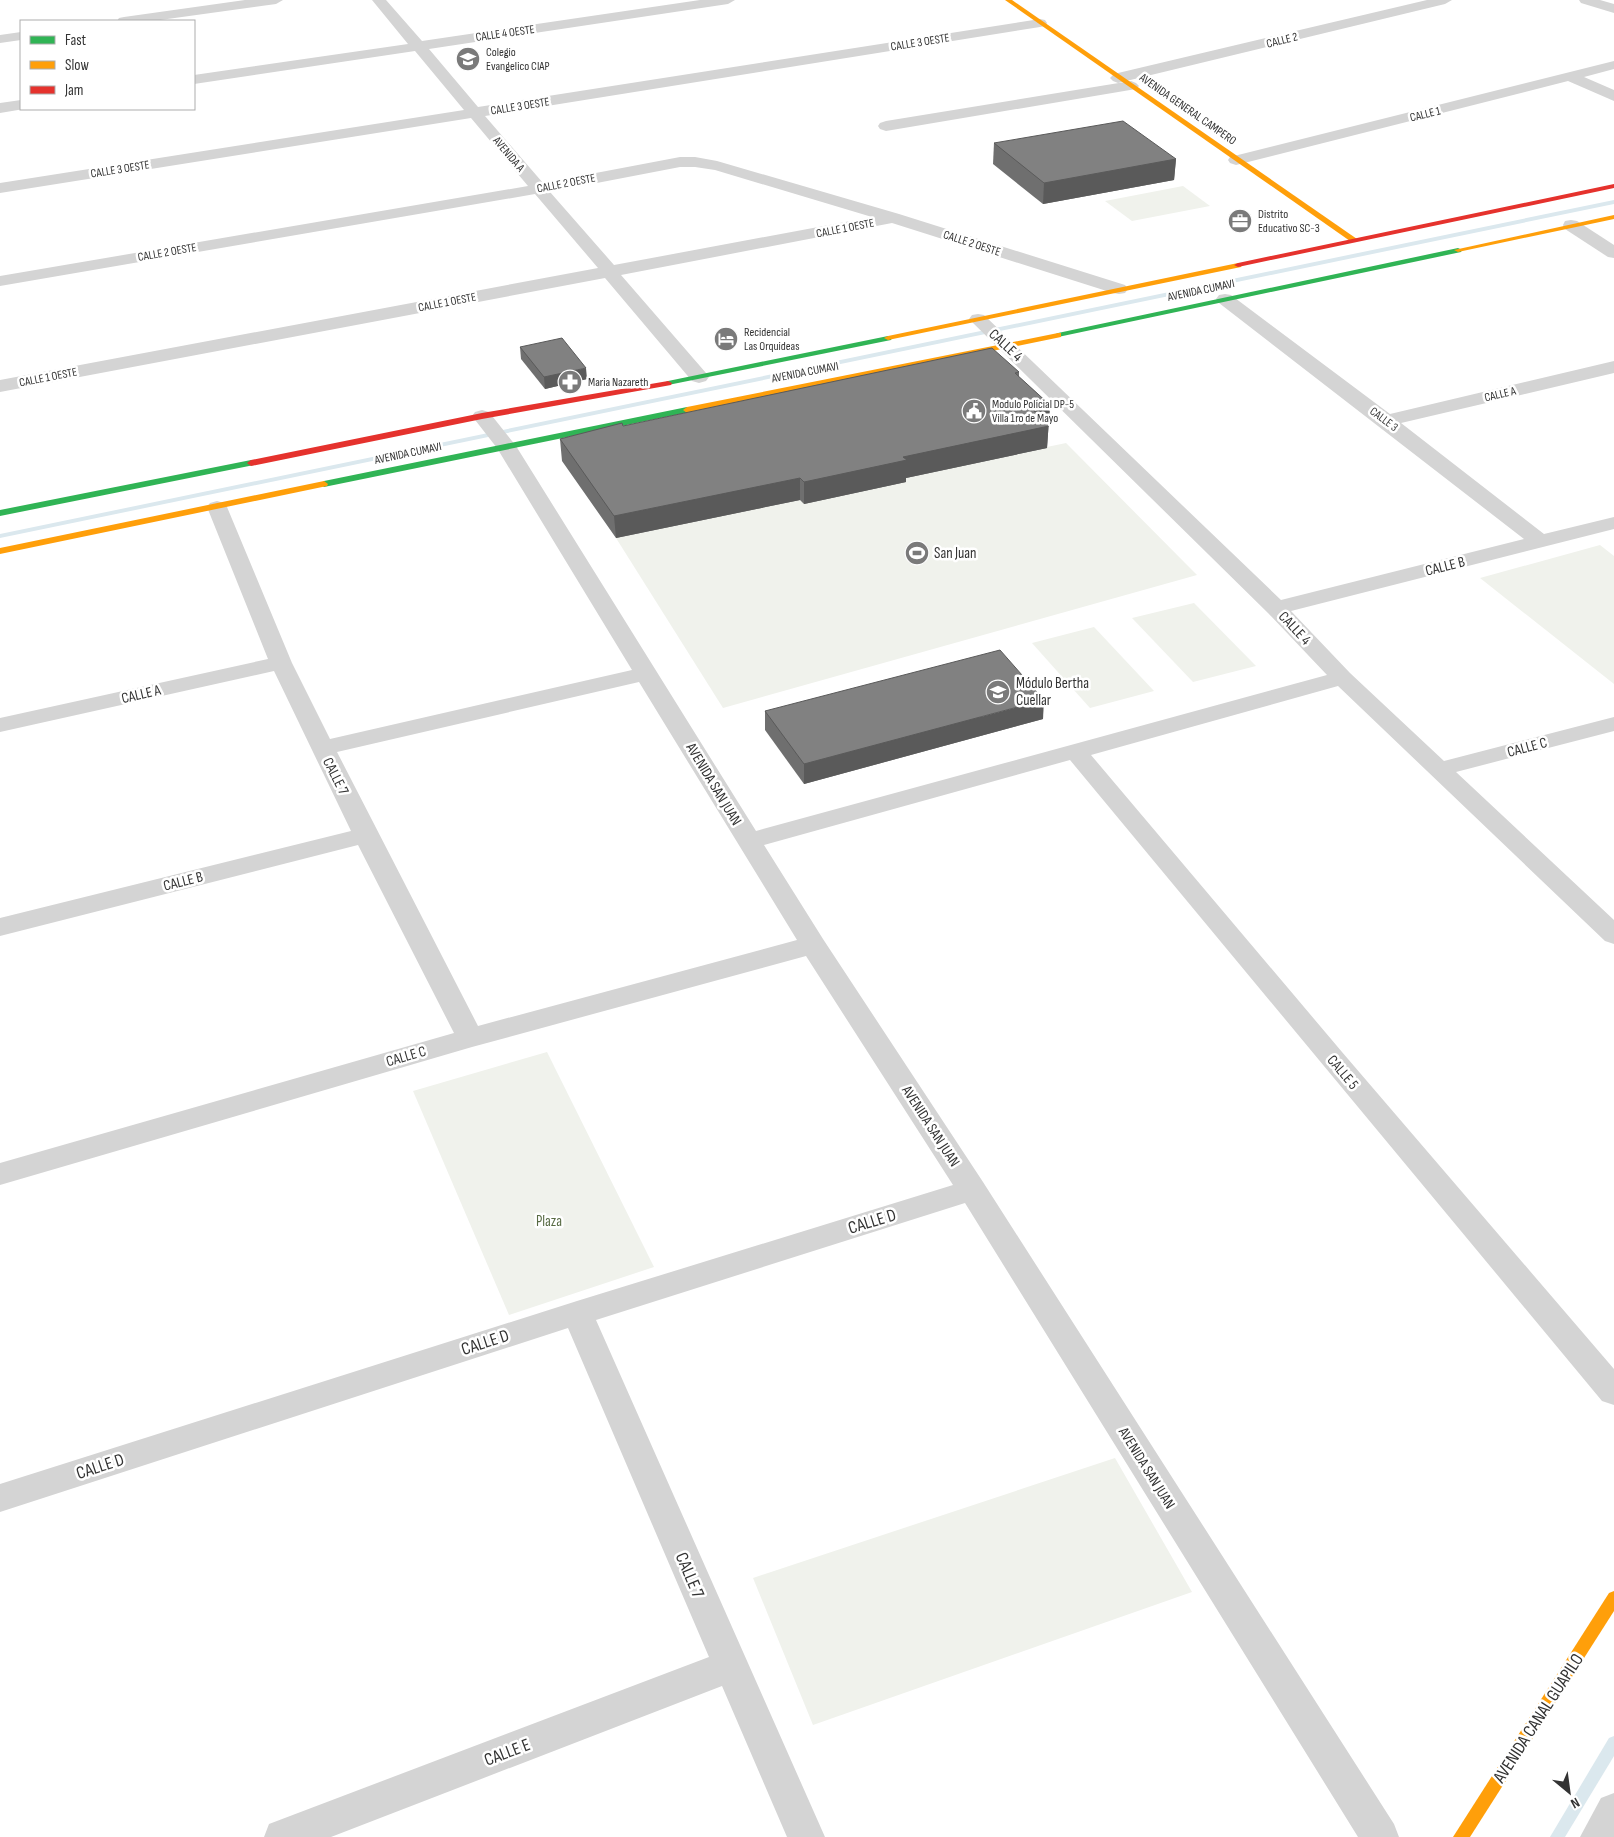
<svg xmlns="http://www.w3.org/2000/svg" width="1614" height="1837" viewBox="0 0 1614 1837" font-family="'Sofia Sans Condensed',sans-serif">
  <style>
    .green { fill: #f0f2ec }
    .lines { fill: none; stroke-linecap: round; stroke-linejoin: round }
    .stream { fill: #dbe8ee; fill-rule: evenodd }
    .street { fill: #d4d4d4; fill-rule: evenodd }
    .fast { fill: #30b455; fill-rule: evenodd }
    .slow { fill: #ff9f0a; fill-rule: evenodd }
    .jam { fill: #e5322d; fill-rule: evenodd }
    .wall { fill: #6f6f6f }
    .shaded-wall { fill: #5a5a5a }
    .building { fill: #818181; stroke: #5a5a5a }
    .labels { text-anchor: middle; stroke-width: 5; stroke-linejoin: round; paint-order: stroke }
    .far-street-label { font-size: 12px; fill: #333; stroke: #fff }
    .far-poi-label { font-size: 12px; fill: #333; stroke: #fff; text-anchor: start }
    .street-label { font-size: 15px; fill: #333; stroke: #fff }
    .poi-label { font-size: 15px; fill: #333; stroke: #fff; text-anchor: start }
    .park-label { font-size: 15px; fill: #586b44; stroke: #fff }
    .near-street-label { font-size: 18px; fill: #333; stroke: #fff }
  </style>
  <rect width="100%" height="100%" fill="#fff"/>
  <g class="green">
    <path d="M1183,186l27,20 -78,15 -27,-20z"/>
    <path d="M1066,443l131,132 -474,133 -107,-170z"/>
    <path d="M1600,545l14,11v128l-134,-106z"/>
    <path d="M1194,603l62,63 -63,16 -61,-64z"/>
    <path d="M1094,627l60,64 -64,17 -58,-65z"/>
    <path d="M547,1052l107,215 -145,48 -96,-224z"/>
    <path d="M1115,1458l77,134 -379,133 -60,-147z"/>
  </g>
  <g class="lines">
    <g class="stream">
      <path d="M1614,200v4l-1614,334v-4z"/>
      <path d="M1614,1736v20l-49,81h-15l59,-99z"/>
    </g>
    <g class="street">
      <path d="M245,0h38l-7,4 -123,17h-36l2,-3 5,-1z"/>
      <path d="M372,0h14l36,41 278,-41h35l-7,4 -299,45 49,58 562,-88 5,1 2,3 -2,3 -5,1 -555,89 58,67 137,-26h15l22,4 182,53 226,71 3,4 -3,4 -6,1 -6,-1 -221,-70 -271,52 85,98 3,4 -3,4 -7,2 -7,-2 -87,-103 -605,114v-12l598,-112 -63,-74 -535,92v-10l528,-90 -57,-68 -471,75v-10l464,-73 -49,-59 -221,33v-9l214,-31zM680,167h15l20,3 157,47 -258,48 -64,-73z"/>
      <path d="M1427,0h25l-7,4 -327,79 -5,-2 -3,-3 3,-3 5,-2z"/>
      <path d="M1579,0h21l14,4v9l-33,-10z"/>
      <path d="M21,32v8l-21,3v-8z"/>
      <path d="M1614,61v8l-30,8 30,13v11l-46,-20 -332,84 -6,-2 -2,-3 2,-3z"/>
      <path d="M1131,81l5,2 3,3 -3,3 -250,42 -6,-2 -2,-3 2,-3 6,-2z"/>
      <path d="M21,100v9h3l-24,4v-10z"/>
      <path d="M1571,220l6,1 37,24v13l-6,-1 -43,-28 -2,-4 2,-4z"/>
      <path d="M1225,294l6,1 159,119 224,-53v12l-213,50 143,111 70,-17v12l-323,82 59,62 94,88 170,-44v14l-158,41 158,148v24l-9,-3 -267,-255 -247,69 251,297 272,317v36l-12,-4 -532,-641 -306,85 59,94 160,243 411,642 5,13h-41l-393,-634 -369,117 229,517h-38l-65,-151 -391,151h-67l5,-13 440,-167 -141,-329 -568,184v-28l577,-183 376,-116 -147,-229 -334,91 -472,138v-22l454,-130 -96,-188 -358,91v-18l351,-87 -77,-160 -274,61v-14l268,-59 -61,-152 3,-4 7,-2 7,2 3,4 65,156 38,76 302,-69 -135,-222 -25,-32 3,-4 7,-2 7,2 27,34 240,385 571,-156 -59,-62 -299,-294 3,-4 6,-1 6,1 297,285 243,-61 -305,-236 -3,-4 3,-4zM639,682l158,258 -319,86 -141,-274z"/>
      <path d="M1614,1793v44h-34l21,-39z"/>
    </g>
    <g class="fast">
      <path d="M1458,248l4,2 -1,2 -403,85 -4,-2 4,-2z"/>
      <path d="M888,336l4,2 -1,2 -223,45 -4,-2 4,-2z"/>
      <path d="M687,407l3,1v4l-366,75 -4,-3 4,-3z"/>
      <path d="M251,460l4,3 -1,2 -254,51v-6z"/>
    </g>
    <g class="slow">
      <path d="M1005,0h7l345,239 -7,2z"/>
      <path d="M1614,215v4l-156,33 -4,-2z"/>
      <path d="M1238,263l4,2 -1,2 -353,73 -4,-2 4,-2z"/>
      <path d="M1058,333h3v4l-374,76 -4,-3 4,-3z"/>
      <path d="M324,481l4,3 -1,2 -327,68v-6z"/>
      <path d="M1614,1591v20l-144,226h-17l156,-244z"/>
    </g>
    <g class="jam">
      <path d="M1614,184v4l-376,79 -4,-2 4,-2z"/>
      <path d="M668,381l4,2 -1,2 -189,34 -231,47 -4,-3 4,-3 231,-47z"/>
    </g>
  </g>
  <g class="wall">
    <path d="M994,143l182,16 -2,21 -131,24 -50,-40z"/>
    <path d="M520,347l67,32 -42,10 -24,-30z"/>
    <path d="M1019,372v5l31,28 -3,43 -141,30v4l-102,22 -4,-4 -184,38 -54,-77 -2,-22 63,-13z"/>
    <path d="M765,711l278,8 -239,65 -39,-54z"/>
  </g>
  <g class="shaded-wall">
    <path d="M1176,159l-2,21 -131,24 1,-21z"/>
    <path d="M586,368l1,11 -42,10 -1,-12z"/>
    <path d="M1050,405l-3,43 -141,30v4l-102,22v-22l99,-25 129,-48z"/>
    <path d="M800,478v22l-184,38 -2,-22z"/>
    <path d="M1044,700l-1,19 -239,65v-20z"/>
  </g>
  <g class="building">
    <path d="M1123,121l53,38 -132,24 -50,-40z"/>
    <path d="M562,338l24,30 -42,9 -24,-30z"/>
    <path d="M992,348l27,24 -4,1 35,32 -18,4 17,17 -146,31 4,3 -103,22 -4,-4 -186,38 -54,-77 62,-16 1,3z"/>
    <path d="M1000,650l44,50 -240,64 -39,-53z"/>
  </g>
  <defs>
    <g id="school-disc" transform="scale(1.25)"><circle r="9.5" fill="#7a7a7a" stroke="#fff"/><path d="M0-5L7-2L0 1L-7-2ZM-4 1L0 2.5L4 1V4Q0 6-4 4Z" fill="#fff"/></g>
    <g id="office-disc" transform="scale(1.25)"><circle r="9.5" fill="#7a7a7a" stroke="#fff"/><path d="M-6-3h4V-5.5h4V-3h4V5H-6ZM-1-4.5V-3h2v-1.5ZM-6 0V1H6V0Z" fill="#fff"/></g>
    <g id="hotel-disc" transform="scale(1.25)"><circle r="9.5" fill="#7a7a7a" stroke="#fff"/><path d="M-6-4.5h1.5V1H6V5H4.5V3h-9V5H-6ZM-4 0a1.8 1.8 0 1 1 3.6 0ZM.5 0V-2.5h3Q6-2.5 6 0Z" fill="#fff"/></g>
    <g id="pharmacy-disc" transform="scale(1.25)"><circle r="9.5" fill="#7a7a7a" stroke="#fff"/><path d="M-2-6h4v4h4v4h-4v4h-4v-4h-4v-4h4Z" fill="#fff"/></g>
    <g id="civic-disc" transform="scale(1.25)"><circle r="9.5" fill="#7a7a7a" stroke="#fff"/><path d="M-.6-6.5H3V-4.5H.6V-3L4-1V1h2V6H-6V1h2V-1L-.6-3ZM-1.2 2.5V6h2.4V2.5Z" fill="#fff"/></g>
    <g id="stadium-disc" transform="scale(1.25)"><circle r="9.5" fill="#7a7a7a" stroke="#fff"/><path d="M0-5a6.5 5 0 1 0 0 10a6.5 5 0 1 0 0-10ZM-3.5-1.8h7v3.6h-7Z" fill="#fff"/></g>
  </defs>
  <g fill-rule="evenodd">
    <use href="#school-disc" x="468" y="59"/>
    <use href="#office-disc" x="1240" y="221"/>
    <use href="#hotel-disc" x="726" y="339"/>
    <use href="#pharmacy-disc" x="570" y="382"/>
    <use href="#civic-disc" x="974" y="411"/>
    <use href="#stadium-disc" x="917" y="553"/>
    <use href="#school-disc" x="998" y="692"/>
  </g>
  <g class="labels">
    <g class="far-street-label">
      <text transform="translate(505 33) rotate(-8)" y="4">CALLE 4 OESTE</text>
      <text transform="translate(1282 40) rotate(-14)" y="4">CALLE 2</text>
      <text transform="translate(920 42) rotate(-9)" y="4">CALLE 3 OESTE</text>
      <text transform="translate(520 106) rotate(-9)" y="4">CALLE 3 OESTE</text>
      <text transform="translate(1188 109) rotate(35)" y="4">AVENIDA GENERAL CAMPERO</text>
      <text transform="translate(1425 114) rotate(-14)" y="4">CALLE 1</text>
      <text transform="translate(509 154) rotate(50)" y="4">AVENIDA A</text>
      <text transform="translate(120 169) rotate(-9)" y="4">CALLE 3 OESTE</text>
      <text transform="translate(566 183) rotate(-11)" y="4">CALLE 2 OESTE</text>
      <text transform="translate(845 228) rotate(-11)" y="4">CALLE 1 OESTE</text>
      <text transform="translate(972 243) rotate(18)" y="4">CALLE 2 OESTE</text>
      <text transform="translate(167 252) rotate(-10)" y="4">CALLE 2 OESTE</text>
      <text transform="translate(1201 290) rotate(-12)" y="4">AVENIDA CUMAVI</text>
      <text transform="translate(447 302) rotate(-11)" y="4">CALLE 1 OESTE</text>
      <text transform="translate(805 372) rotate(-11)" y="4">AVENIDA CUMAVI</text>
      <text transform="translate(48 377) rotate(-11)" y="4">CALLE 1 OESTE</text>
      <text transform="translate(1500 394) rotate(-13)" y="4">CALLE A</text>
      <text transform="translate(1384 419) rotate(37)" y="4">CALLE 3</text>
      <text transform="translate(408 453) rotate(-12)" y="4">AVENIDA CUMAVI</text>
    </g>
    <g class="far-poi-label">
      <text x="486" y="56">Colegio<tspan x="486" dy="14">Evangelico CIAP</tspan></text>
      <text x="1258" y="218">Distrito<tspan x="1258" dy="14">Educativo SC-3</tspan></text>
      <text x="744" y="336">Recidencial<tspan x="744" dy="14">Las Orquideas</tspan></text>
      <text x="588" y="386">Maria Nazareth</text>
      <text x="992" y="408">Modulo Policial DP-5<tspan x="992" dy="14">Villa 1ro de Mayo</tspan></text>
    </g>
    <g class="street-label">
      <text transform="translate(1006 345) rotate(43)" y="5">CALLE 4</text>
      <text transform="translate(1445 566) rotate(-14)" y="5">CALLE B</text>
      <text transform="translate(1295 628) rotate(47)" y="5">CALLE 4</text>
      <text transform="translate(141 694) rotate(-13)" y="5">CALLE A</text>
      <text transform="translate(1527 747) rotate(-15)" y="5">CALLE C</text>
      <text transform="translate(336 776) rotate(63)" y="5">CALLE 7</text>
      <text transform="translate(714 784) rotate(59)" y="5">AVENIDA SAN JUAN</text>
      <text transform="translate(183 881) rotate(-14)" y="5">CALLE B</text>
      <text transform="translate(406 1056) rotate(-16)" y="5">CALLE C</text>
      <text transform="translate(1343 1072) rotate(50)" y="5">CALLE 5</text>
      <text transform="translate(931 1126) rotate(57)" y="5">AVENIDA SAN JUAN</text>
      <text transform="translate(1147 1468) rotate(58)" y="5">AVENIDA SAN JUAN</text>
    </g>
    <g class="poi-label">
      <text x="934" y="558">San Juan</text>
      <text x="1016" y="688">Módulo Bertha<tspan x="1016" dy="17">Cuellar</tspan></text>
    </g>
    <g class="park-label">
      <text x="549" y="1226">Plaza</text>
    </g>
    <g class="near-street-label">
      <text transform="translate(872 1221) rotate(-17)" y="6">CALLE D</text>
      <text transform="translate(485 1342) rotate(-18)" y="6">CALLE D</text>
      <text transform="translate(100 1466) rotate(-18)" y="6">CALLE D</text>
      <text transform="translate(690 1575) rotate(67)" y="6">CALLE 7</text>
      <text transform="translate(1538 1718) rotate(-57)" y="6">AVENIDA CANAL GUAPILO</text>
      <text transform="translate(507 1752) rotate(-21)" y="6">CALLE E</text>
    </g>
  </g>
  <rect x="20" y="20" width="175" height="90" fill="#ffffff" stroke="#adadad"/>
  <rect x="30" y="36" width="25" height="8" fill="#30b455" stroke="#adadad"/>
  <text x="65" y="45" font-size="15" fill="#333333">Fast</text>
  <rect x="30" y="61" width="25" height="8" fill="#ff9f0a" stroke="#adadad"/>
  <text x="65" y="70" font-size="15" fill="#333333">Slow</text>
  <rect x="30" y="86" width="25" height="8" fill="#e5322d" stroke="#adadad"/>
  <text x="65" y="95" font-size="15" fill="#333333">Jam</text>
  <g transform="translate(1569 1792) rotate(151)" stroke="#ffffff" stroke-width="4" paint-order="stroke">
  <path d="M0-4L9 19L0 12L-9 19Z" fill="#333333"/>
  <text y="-8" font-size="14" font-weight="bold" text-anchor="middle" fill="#333333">N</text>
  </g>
</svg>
